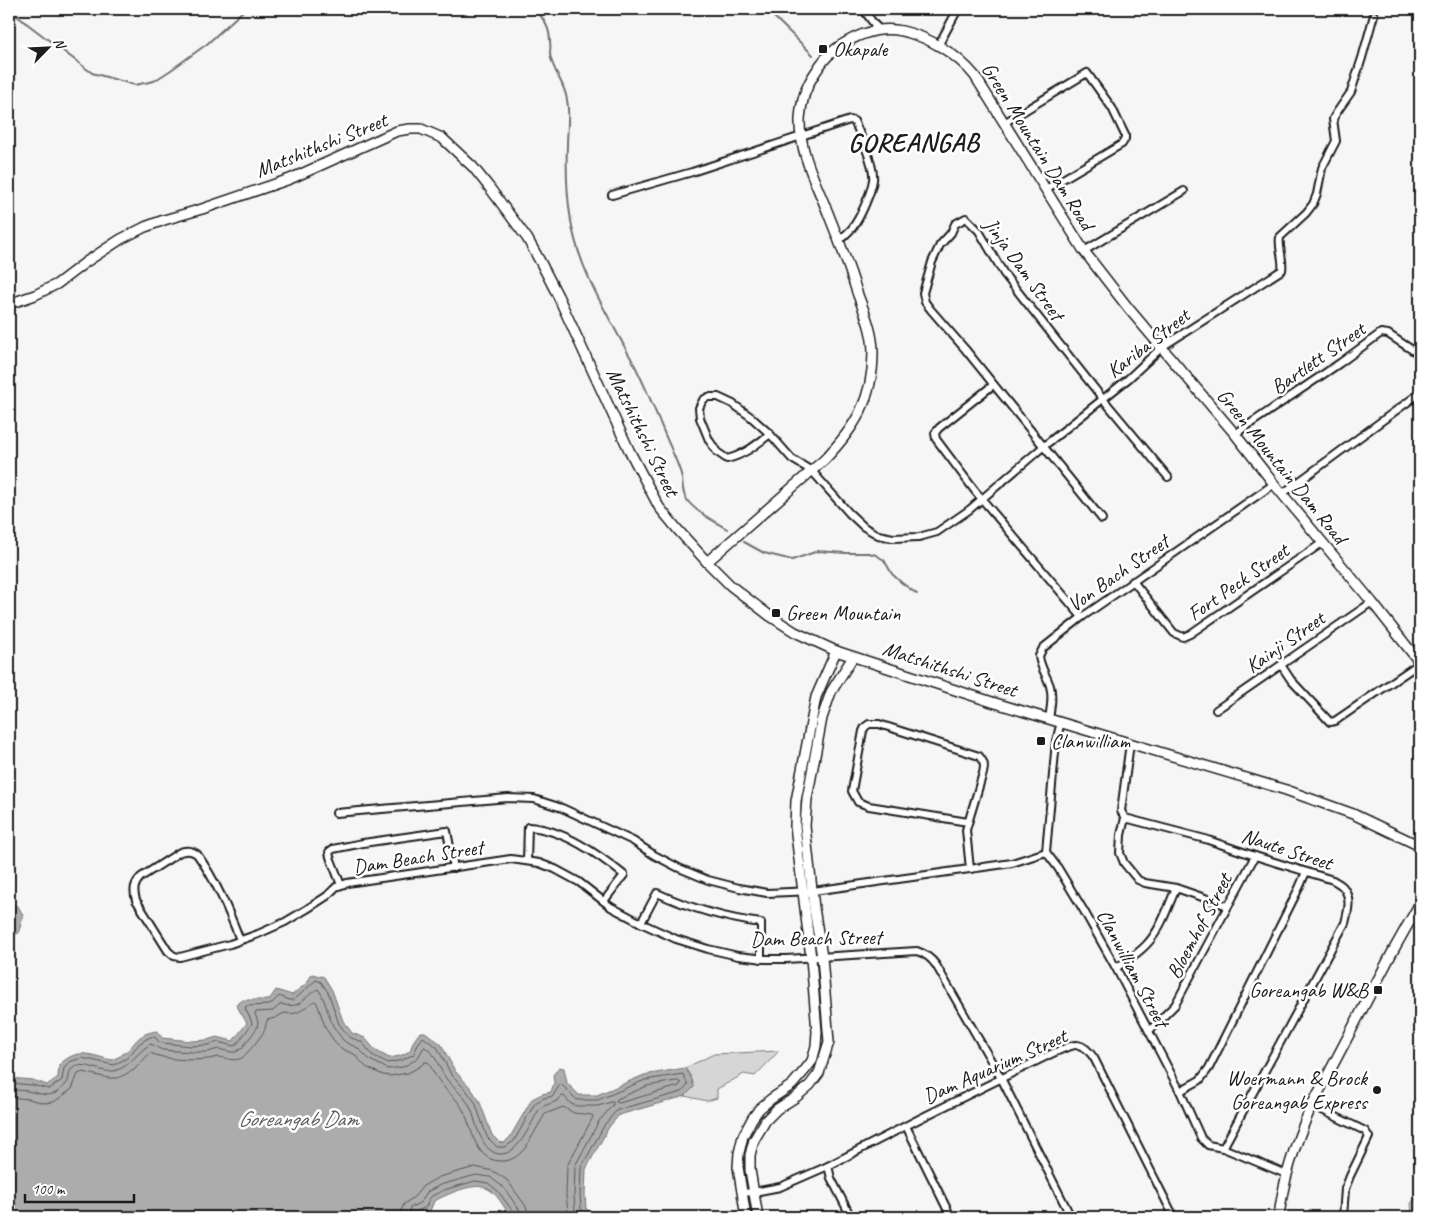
<svg xmlns="http://www.w3.org/2000/svg" width="1429" height="1226" viewBox="0 0 1429 1226" font-family="Caveat,sans-serif">
  <style>
    .green { fill: #d6d6d6; stroke: #797979 }
    .water { fill: #acacac; stroke: #727272 }
    .lines { fill: none; stroke-linecap: round; stroke-linejoin: round }
    .shore { stroke: #565656; stroke-width: 1 }
    .stream { stroke: #727272; stroke-width: 2 }
    .street-casing { stroke: #1c1c1c; stroke-width: 10 }
    .secondary-casing { stroke: #1c1c1c; stroke-width: 12 }
    .street { stroke: #fff; stroke-width: 6 }
    .secondary { stroke: #fff; stroke-width: 9 }
    .poi-dot { fill: #1c1c1c; stroke: #fff; stroke-width: 2 }
    .labels { text-anchor: middle; stroke-width: 5; stroke-linejoin: round; paint-order: stroke }
    .poi-label { font-size: 21px; fill: #1c1c1c; stroke: #fff; text-anchor: start }
    .street-label { font-size: 21px; fill: #1c1c1c; stroke: #fff }
    .water-label { font-size: 22px; font-style: italic; fill: #5d5d5d; stroke: #fff }
    .district-label { font-size: 26px; font-weight: bold; letter-spacing: 1px; fill: #1c1c1c; stroke: #fff }
  </style>
  <rect width="100%" height="100%" fill="#f6f6f6"/>
  <filter id="ink" filterUnits="userSpaceOnUse"><feTurbulence type="fractalNoise" baseFrequency=".02" numOctaves="2"/><feDisplacementMap in="SourceGraphic" scale="10" xChannelSelector="R" yChannelSelector="G"/><feConvolveMatrix kernelMatrix="1 2 1 2 8 2 1 2 1" color-interpolation-filters="sRGB"/></filter>
  <g filter="url(#ink)">
    <g class="green">
      <path d="M779,1051l-24,25 -11,-2 -27,15v9l-10,3 -22,-5 9,-9 -3,-10 -6,-9 29,-14z"/>
      <path d="M1420,1195v22h-8l-1,-14z"/>
    </g>
    <g class="water">
      <path d="M12,905l6,1 5,9 -4,18 -7,2 -3,4v-33z"/>
      <path d="M312,974l12,3 8,13 11,31 9,12 13,5 10,12 14,8 11,-2 10,-5 3,-9 7,-10h5l16,12 14,27 15,16 9,13 13,35 7,7 5,1 6,-6 22,-38 10,-5 9,-2 3,-9 -1,-8 6,-8 5,1 3,15 12,12h18l47,-20 41,-7 6,9 3,10 -9,9 -66,19 -10,12 -23,42 -1,26 1,13 9,9h-84c-7,-9 -14,-25 -25,-29 -13,-6 -40,7 -52,13l-4,10 -14,6h-407v-139l24,2 14,5 11,-8 1,-12c19,-18 30,-10 53,-5 3,-2 8,-3 11,-6 15,-11 12,-20 34,-23l5,7 29,3 16,-1 10,-3 16,4 14,-18 -11,-18 7,-5h26l7,-10 16,5 15,-12z"/>
    </g>
    <g class="lines">
      <g class="shore">
        <path d="M678,1081l3,2 -2,3 -60,17 -3,-1 1,-3 30,-13z"/>
        <path d="M9,1083l23,2 17,4 13,-9 2,-12 5,-6 13,-4 32,7 13,-7 13,-15 10,-6h5l4,5 3,1 29,3 17,-1 10,-3 16,4 3,-2 15,-20 -1,-4 -6,-12 1,-2 24,-1 9,-9 11,4h4l22,-20 5,2 7,10 11,32 10,13 13,5 10,13 16,8 14,-3 12,-6 4,-10 5,-7 14,10 14,27 15,16 9,12 12,35 10,10h8l9,-6 21,-38 9,-5 9,-2 7,-12 2,1 15,15h21l47,-20 38,-6 5,11 -6,7 -65,18 -12,14 -24,44 -1,27 1,14 7,8"/>
        <path d="M9,1090c7,0 15,0 23,2 15,3 21,7 34,-8 5,-5 1,-13 7,-16 14,-8 27,6 41,3 17,-4 23,-20 37,-27l11,6 30,2h16l10,-3 13,3h5l6,-4 15,-20 1,-6 -3,-8 1,-2 17,-1 8,-7c21,6 21,-7 37,-15l4,6 11,31 10,14 4,3 11,5 12,12 18,9 15,-2 14,-8 7,-12c10,3 14,18 19,27 7,12 21,20 27,33 5,10 6,22 12,32 3,7 9,14 17,15 20,2 32,-32 41,-46 8,-5 16,-4 22,-12h2l7,8 6,2h21l13,-4h2v3l-14,16 -24,45 -1,30 1,15 4,6"/>
        <path d="M9,1097l20,2 15,4 10,-1 18,-13 6,-15 5,-2 25,6h10l16,-8 16,-17c17,7 39,8 58,6 3,0 7,-2 11,-2 8,1 14,5 23,1 4,-3 20,-22 22,-27 2,-4 2,-8 3,-11l8,-2 9,-5c16,3 18,-5 31,-12l2,2 9,26 11,16 7,5 10,4 12,13 17,8 7,1 18,-3 11,-6 6,-5h3c4,7 7,14 12,20 6,10 17,16 22,26 11,18 11,52 38,53 11,1 20,-6 26,-14l19,-33 18,-7 11,6 18,2 1,2 -26,49 -1,30 2,15 2,6"/>
        <path d="M400,1217l1,-6 3,-7 11,-8 8,-10 16,-9 36,-10 18,4 14,9 18,25 3,6v6"/>
        <path d="M408,1217l2,-9 11,-6 6,-10 13,-7 36,-10 14,2 13,10 16,22 2,8"/>
        <path d="M414,1217l1,-5 11,-5 3,-8 3,-3 12,-6 31,-9 13,2 10,8 16,22v4"/>
      </g>
      <g class="stream">
        <path d="M535,9c9,10 15,19 15,33 1,4 0,8 0,12 2,16 15,29 17,46 3,15 0,30 0,45 -1,25 0,52 4,76 8,48 34,89 57,132 17,29 28,62 42,93 4,10 10,22 12,32 1,8 0,16 5,22 9,12 27,21 40,29"/>
        <path d="M766,9l47,46"/>
        <path d="M9,10l83,63 43,12 19,-4 17,-11 36,-26 38,-35"/>
        <path d="M744,542l20,11 28,7 26,-9 27,2h24l7,2 8,5 8,14 10,9 15,11"/>
      </g>
      <g class="street-casing">
        <g id="street">
          <path d="M863,9l11,15 6,6"/>
          <path d="M938,46l20,-37"/>
          <path d="M1004,123l83,-50 25,35 13,27v4l-3,5 -76,45"/>
          <path d="M612,195l80,-23 158,-52 4,1c6,12 21,46 19,59 -2,13 -12,36 -20,47 -4,5 -9,9 -14,14"/>
          <path d="M1084,251l100,-60"/>
          <path d="M993,385l-54,43 -4,5 1,6 39,52 107,126"/>
          <path d="M770,434c-14,11 -26,21 -43,25l-10,-7 -8,-12 -9,-22 -1,-10 4,-8 5,-3h10l15,7 18,13 19,17 22,25 20,12 37,42 15,14 14,8 15,3 26,-1 18,-5 32,-22 75,-64 84,-67 34,-32 120,-77c2,-11 -4,-22 -2,-33l26,-24 7,-9 4,-10 5,-26 14,-27 -3,-22 4,-7 14,-20 11,-34 12,-43"/>
          <path d="M1235,434l105,-71 41,-30 7,1 32,21"/>
          <path d="M1282,494l138,-101"/>
          <path d="M1102,519l-137,-170 -34,-39 -6,-8 -2,-9 9,-31 8,-17 11,-12 4,-9 11,-6 13,13 25,43 99,125 65,78"/>
          <path d="M1133,581l41,52 9,4 7,-3 132,-91"/>
          <path d="M1281,665l10,15 39,42 5,-1 85,-58"/>
          <path d="M1216,710l156,-108"/>
          <path d="M1049,718c2,-10 4,-22 1,-32 -3,-10 -10,-19 -11,-30l4,-8 39,-31 192,-133"/>
          <path d="M1061,722l-5,19 -10,111 12,16 26,43 32,57 64,123 21,47 7,7 15,3 63,26"/>
          <path d="M1130,743l-9,68 4,7 80,21 50,17 78,24c3,2 8,4 10,7 9,11 5,24 2,36l-122,225"/>
          <path d="M336,813l172,-15 26,1 28,9 71,33 21,14 25,13 29,12 31,8 28,5 46,-2 199,-28 34,-11"/>
          <path d="M1125,818l-4,17 -1,18 4,10 14,17 7,3 31,5 52,18"/>
          <path d="M968,822l-99,-16 -11,-4 -6,-11 11,-60 2,-4 4,-3h10l100,32c5,6 6,9 4,17l-17,57 4,39"/>
          <path d="M527,861l1,-34c35,2 70,27 96,48l-20,26"/>
          <path d="M341,885l-11,-28 -1,-5 4,-3 30,-6 84,-12 7,37"/>
          <path d="M641,923l16,-30c35,16 66,25 104,30v36"/>
          <path d="M240,940c-12,-31 -24,-59 -43,-86 -6,-4 -10,-4 -17,-2l-39,25c-7,7 -8,13 -5,23l32,51 6,5 6,1 50,-13 28,-10 27,-12 22,-13 20,-13 9,-9 11,-4 164,-24 28,4 16,6 24,13 32,25 32,17 33,15 32,10 30,7 27,3h21l131,-8c9,3 14,7 19,14l65,113 70,139"/>
          <path d="M1116,968c10,-7 22,-14 31,-24 14,-15 21,-37 29,-56"/>
          <path d="M1149,1031l26,-26 80,-149"/>
          <path d="M1180,1091l20,-11 9,-12 90,-180 7,-16"/>
          <path d="M1312,1105l53,26 4,6 -19,39 -5,13 -2,28"/>
          <path d="M906,1126l45,91"/>
          <path d="M828,1166l3,12 20,39"/>
          <path d="M742,1193l12,-1 26,-5 48,-21 93,-48 132,-65c20,-8 27,-15 41,5l80,159"/>
        </g>
      </g>
      <g class="secondary-casing">
        <g id="secondary">
          <path d="M9,304l26,-9 22,-11 29,-22 35,-23 24,-12 19,-7 38,-11 88,-30 107,-48 13,-2h11l21,9 31,29 16,20 38,51 14,25 17,33 71,154 30,57 19,23 29,32 24,24 39,30 25,16 41,19 156,51 294,88 67,24 67,32"/>
          <path d="M707,562l117,-102c31,-32 49,-61 49,-107 0,-21 -8,-39 -15,-58 -9,-28 -19,-55 -30,-82 -12,-30 -29,-61 -28,-94 1,-16 6,-33 15,-46 6,-10 13,-19 22,-25 19,-13 42,-22 65,-17 27,6 55,23 73,45l109,175 45,58 106,125 39,50 98,118 48,61"/>
          <path d="M746,1217l-8,-50 1,-14 4,-17 9,-17 7,-10 12,-10 21,-14 13,-15 7,-9 4,-15 1,-14 -6,-74 -16,-132 1,-25 20,-104 20,-46"/>
          <path d="M758,1217l-8,-47v-15l4,-15 12,-20 11,-11 19,-12 14,-12 9,-12 10,-31 -7,-85 -8,-49 -9,-82 2,-27 15,-81 9,-26 22,-35"/>
          <path d="M1279,1217c4,-39 17,-76 33,-112l81,-154 27,-48"/>
        </g>
      </g>
      <use href="#street" class="street"/>
      <use href="#secondary" class="secondary"/>
    </g>
  </g>
  <g class="poi-dot">
    <rect x="818" y="44" width="10" height="10" rx="2.5"/>
    <rect x="771" y="608" width="10" height="10" rx="2.5"/>
    <rect x="1036" y="736" width="10" height="10" rx="2.5"/>
    <rect x="1373" y="985" width="10" height="10" rx="2.5"/>
    <circle cx="1377" cy="1090" r="5"/>
  </g>
  <g class="labels">
    <g class="poi-label">
      <text x="833" y="56">Okapale</text>
      <text x="786" y="620">Green Mountain</text>
      <text x="1051" y="748">Clanwilliam</text>
      <text x="1368" y="997" text-anchor="end">Goreangab W&amp;B</text>
      <text x="1367" y="1085" text-anchor="end">Woermann &amp; Brock<tspan x="1367" dy="24">Goreangab Express</tspan></text>
    </g>
    <g class="street-label">
      <text transform="translate(321 145) rotate(-22)" y="7">Matshithshi Street</text>
      <text transform="translate(1038 146) rotate(58)" y="7">Green Mountain Dam Road</text>
      <text transform="translate(1024 269) rotate(54)" y="7">Jinja Dam Street</text>
      <text transform="translate(1148 343) rotate(-38)" y="7">Kariba Street</text>
      <text transform="translate(1318 358) rotate(-35)" y="7">Bartlett Street</text>
      <text transform="translate(643 432) rotate(64)" y="7">Matshithshi Street</text>
      <text transform="translate(1282 466) rotate(51)" y="7">Green Mountain Dam Road</text>
      <text transform="translate(1118 573) rotate(-35)" y="7">Von Bach Street</text>
      <text transform="translate(1238 582) rotate(-35)" y="7">Fort Peck Street</text>
      <text transform="translate(1285 642) rotate(-35)" y="7">Kainji Street</text>
      <text transform="translate(950 669) rotate(18)" y="7">Matshithshi Street</text>
      <text transform="translate(1287 849) rotate(18)" y="7">Naute Street</text>
      <text transform="translate(418 857) rotate(-9)" y="7">Dam Beach Street</text>
      <text transform="translate(1199 926) rotate(-62)" y="7">Bloemhof Street</text>
      <text transform="translate(816 938) rotate(-1)" y="7">Dam Beach Street</text>
      <text transform="translate(1133 968) rotate(62)" y="7">Clanwilliam Street</text>
      <text transform="translate(995 1066) rotate(-24)" y="7">Dam Aquarium Street</text>
    </g>
    <g class="water-label">
      <text x="298" y="1126">Goreangab Dam</text>
    </g>
    <g class="district-label">
      <text x="914" y="151">GOREANGAB</text>
    </g>
  </g>
  <rect width="1429" height="1226" fill="none" stroke="#fff" stroke-width="30"/>
  <rect x="15" y="15" width="1399" height="1196" fill="none" stroke="#1c1c1c" stroke-width="2" filter="url(#ink)"/>
  <g transform="translate(48 48) rotate(66)" stroke="#ffffff" stroke-width="4" paint-order="stroke">
  <path d="M0-4L9 19L0 12L-9 19Z" fill="#1c1c1c"/>
  <text y="-8" font-size="14" font-weight="bold" text-anchor="middle" fill="#1c1c1c">N</text>
  </g>
  <path d="M25 1194v8h109v-8" fill="none" stroke="#1c1c1c" stroke-width="2.5"/>
  <text x="32" y="1194" font-size="15" fill="#1c1c1c" stroke="#ffffff" stroke-width="4" paint-order="stroke">100 m</text>
</svg>
